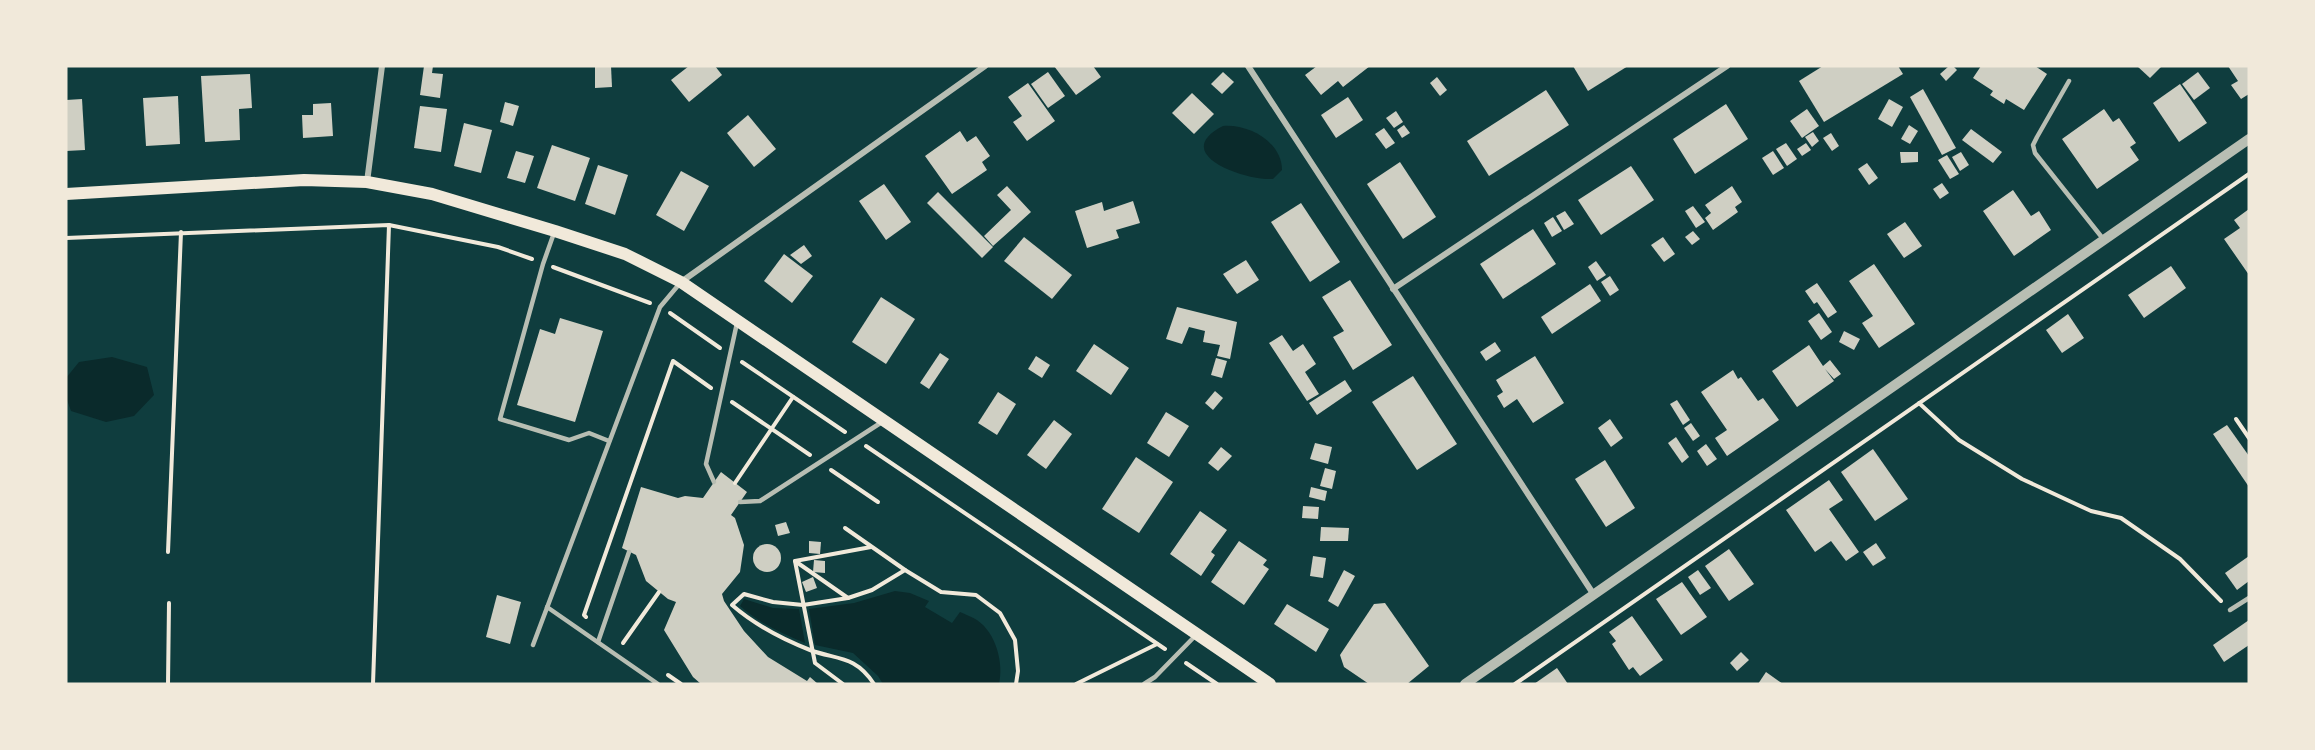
<svg xmlns="http://www.w3.org/2000/svg" width="2315" height="750" viewBox="0 0 2315 750" font-family="'Nunito Sans',sans-serif">
  <style>
    .water { fill: #0a2a2b }
    .building { fill: #cfcfc3 }
    .lines { fill: none; stroke-linecap: round; stroke-linejoin: round }
    .path { stroke: #f1e9da; stroke-width: 4 }
    .service { stroke: #b8beb3; stroke-width: 4.5 }
    .minor { stroke: #b8beb3; stroke-width: 6 }
    .tertiary { stroke: #b8beb3; stroke-width: 10 }
    .secondary { stroke: #f1e9da; stroke-width: 12 }
  </style>
  <rect width="100%" height="100%" fill="#0f3d3e"/>
  <g class="water">
    <path d="M1223,126c26,-2 59,16 59,44l-9,9c-27,2 -105,-25 -50,-53z"/>
    <path d="M112,357l35,10 7,28 -20,21 -28,6 -35,-11 -5,-14v-19l13,-16z"/>
    <path d="M895,591l15,2 19,8 -4,6 27,16 8,-11c5,2 12,5 17,8 19,13 27,43 22,64h-116l-5,-8 -25,-23 -38,-8 -6,-36 45,-6z"/>
    <path d="M744,599l29,9 26,1 6,34c-24,-10 -46,-20 -65,-37z"/>
  </g>
  <g class="building">
    <path d="M424,66h9l-1,7 11,1 -3,24 -20,-3z"/>
    <path d="M595,66h16l1,21 -17,1z"/>
    <path d="M689,66h26l7,9 -33,27 -18,-22z"/>
    <path d="M1054,66h39l8,11 -25,18z"/>
    <path d="M1317,66h53l-27,21 -5,-6 -17,14 -16,-20z"/>
    <path d="M1573,66h55l-40,25z"/>
    <path d="M1823,66h75l5,8 -79,48 -25,-41z"/>
    <path d="M1949,66h4l4,4 -11,11 -6,-7z"/>
    <path d="M1981,66h54l12,8 -23,36 -18,-11 -2,5 -14,-9 3,-4 -20,-13z"/>
    <path d="M2137,66h25l-12,12z"/>
    <path d="M2228,66h21v28l-8,5 -10,-14 7,-4z"/>
    <path d="M1048,72l17,24 -17,12 -17,-24z"/>
    <path d="M1223,72l11,10 -12,12 -11,-10z"/>
    <path d="M2198,72l12,16 -16,12 -12,-16z"/>
    <path d="M250,74l2,34 -13,1 1,31 -35,2 -4,-66z"/>
    <path d="M1437,77l10,13 -7,6 -10,-13z"/>
    <path d="M1028,83l27,38 -28,20 -14,-19 9,-6 -14,-19z"/>
    <path d="M2180,84l27,39 -28,19 -26,-39z"/>
    <path d="M1923,89l33,59 -14,7 -32,-58z"/>
    <path d="M1546,90l23,35 -80,51 -22,-35z"/>
    <path d="M1192,93l22,21 -20,20 -22,-21z"/>
    <path d="M178,96l2,48 -34,2 -3,-48z"/>
    <path d="M1348,97l15,23 -27,18 -15,-23z"/>
    <path d="M82,99l3,51 -19,1v-51z"/>
    <path d="M1889,99l14,8 -11,20 -14,-8z"/>
    <path d="M505,102l14,4 -6,20 -13,-4z"/>
    <path d="M331,103l2,33 -30,2 -1,-23h11v-11z"/>
    <path d="M1726,104l22,35 -53,35 -22,-35z"/>
    <path d="M420,106l27,3 -6,43 -27,-4z"/>
    <path d="M1807,109l12,17 -17,12 -12,-17z"/>
    <path d="M2104,109l9,13 6,-4 17,25 -6,4 9,13 -42,29 -35,-50z"/>
    <path d="M1396,111l7,11 -9,6 -8,-10z"/>
    <path d="M748,115l28,34 -22,18 -27,-34z"/>
    <path d="M464,123l28,7 -11,43 -27,-7z"/>
    <path d="M1404,125l6,8 -8,5 -5,-8z"/>
    <path d="M1909,125l9,6 -8,13 -9,-5z"/>
    <path d="M1384,128l11,15 -9,6 -11,-15z"/>
    <path d="M1971,129l31,23 -9,11 -31,-23z"/>
    <path d="M960,131l7,11 9,-6 14,20 -8,6 5,8 -35,24 -27,-38z"/>
    <path d="M1813,132l6,9 -7,6 -7,-10z"/>
    <path d="M1831,133l8,13 -7,5 -9,-13z"/>
    <path d="M1786,143l11,16 -10,7 -11,-17z"/>
    <path d="M1806,143l5,7 -9,6 -5,-7z"/>
    <path d="M552,145l38,13 -15,43 -38,-13z"/>
    <path d="M516,151l18,5 -9,27 -18,-5z"/>
    <path d="M1773,151l11,17 -11,7 -11,-17z"/>
    <path d="M1900,152h18v10l-17,1z"/>
    <path d="M1961,152l8,13 -9,6 -8,-14z"/>
    <path d="M1947,155l12,19 -9,5 -12,-19z"/>
    <path d="M1400,162l36,55 -33,22 -36,-55z"/>
    <path d="M1867,163l11,15 -9,7 -11,-16z"/>
    <path d="M598,165l30,10 -13,40 -30,-11z"/>
    <path d="M1631,166l23,34 -53,35 -23,-35z"/>
    <path d="M681,171l28,15 -25,45 -28,-16z"/>
    <path d="M1942,183l7,10 -9,6 -7,-10z"/>
    <path d="M884,184l27,38 -25,18 -27,-39z"/>
    <path d="M1007,186l24,26 -38,34 -9,-10 27,-26 -14,-15z"/>
    <path d="M1732,186l10,16 -7,5 3,5 -25,18 -8,-12 6,-5 -6,-8z"/>
    <path d="M2013,190l18,26 8,-5 12,19 -37,26 -31,-45z"/>
    <path d="M938,192l55,55 -11,11 -55,-55z"/>
    <path d="M1133,201l7,22 -24,7 3,8 -32,10 -12,-37 27,-9 2,9z"/>
    <path d="M1301,203l39,59 -30,20 -39,-60z"/>
    <path d="M1693,206l12,16 -9,6 -11,-17z"/>
    <path d="M2249,209v66l-25,-36 16,-11 -6,-8z"/>
    <path d="M1565,211l9,13 -10,6 -8,-14z"/>
    <path d="M1553,217l9,14 -10,6 -8,-14z"/>
    <path d="M1905,222l17,24 -18,12 -17,-24z"/>
    <path d="M1533,229l23,35 -53,35 -23,-35z"/>
    <path d="M1693,231l7,8 -8,6 -7,-8z"/>
    <path d="M1024,237l48,38 -20,24 -48,-38z"/>
    <path d="M1663,237l12,17 -11,8 -13,-17z"/>
    <path d="M804,245l8,11 -11,8 -11,-9z"/>
    <path d="M784,254l29,22 -21,27 -28,-22z"/>
    <path d="M1246,260l13,20 -22,14 -14,-20z"/>
    <path d="M1596,261l10,14 -9,6 -9,-14z"/>
    <path d="M1874,264l41,60 -36,24 -17,-25 11,-7 -24,-35z"/>
    <path d="M2171,266l15,22 -42,30 -16,-23z"/>
    <path d="M1610,276l9,14 -9,6 -9,-14z"/>
    <path d="M1350,280l42,65 -39,25 -20,-33 11,-6 -22,-34z"/>
    <path d="M1817,283l20,29 -9,6 -11,-16 -3,2 -9,-13z"/>
    <path d="M1590,284l11,17 -49,33 -11,-17z"/>
    <path d="M881,297l34,22 -29,45 -34,-22z"/>
    <path d="M1177,307l60,15 -7,37 -13,-3 3,-11 -17,-3 2,-11 -16,-4 -7,17 -16,-5z"/>
    <path d="M1819,313l13,19 -11,8 -13,-19z"/>
    <path d="M2068,314l16,24 -22,15 -16,-23z"/>
    <path d="M560,318l43,13 -28,91 -58,-17 23,-76 15,5z"/>
    <path d="M1844,331l16,8 -6,11 -15,-8z"/>
    <path d="M1282,335l11,16 10,-7 13,20 -11,8 14,22 -12,7 -38,-58z"/>
    <path d="M1495,342l6,9 -15,10 -6,-9z"/>
    <path d="M1094,344l35,24 -18,27 -35,-24z"/>
    <path d="M1809,345l14,21 7,-6 11,14 -7,5 -9,-10 9,12 -37,26 -25,-36z"/>
    <path d="M940,353l9,6 -20,30 -9,-6z"/>
    <path d="M1036,356l14,9 -8,13 -14,-9z"/>
    <path d="M1535,356l29,47 -31,20 -16,-24 -13,9 -7,-12 6,-4 -7,-12z"/>
    <path d="M1216,358l11,3 -5,17 -11,-3z"/>
    <path d="M1733,370l5,9 3,-2 17,24 5,-3 16,22 -52,36 -12,-18 12,-8 -26,-38z"/>
    <path d="M1413,376l44,68 -40,26 -45,-68z"/>
    <path d="M1345,380l7,11 -35,24 -8,-12z"/>
    <path d="M1215,391l8,7 -10,12 -8,-7z"/>
    <path d="M998,392l18,12 -19,31 -19,-12z"/>
    <path d="M1677,400l13,20 -7,5 -13,-21z"/>
    <path d="M1166,412l23,14 -20,31 -22,-14z"/>
    <path d="M1610,419l13,19 -12,9 -13,-19z"/>
    <path d="M1054,420l18,14 -26,35 -19,-14z"/>
    <path d="M1691,423l9,13 -7,5 -9,-13z"/>
    <path d="M2227,425l22,31v31l-36,-53z"/>
    <path d="M1676,437l13,20 -7,6 -14,-20z"/>
    <path d="M1315,443l17,4 -4,17 -18,-5z"/>
    <path d="M1706,444l11,15 -10,7 -10,-15z"/>
    <path d="M1221,447l11,9 -14,15 -10,-8z"/>
    <path d="M1873,449l35,50 -33,22 -34,-49z"/>
    <path d="M1136,457l37,25 -34,51 -37,-24z"/>
    <path d="M1605,460l30,48 -29,19 -31,-48z"/>
    <path d="M1325,468l11,3 -4,18 -12,-3z"/>
    <path d="M721,472l26,20 -16,23 4,3 9,27 -4,27 -18,22 2,7 20,30 24,26 39,24 3,-4 8,7h-117l-8,-7 -29,-47 12,-28 -8,-3 -22,-18 -10,-26 -14,-7 19,-61 37,11 7,-2 18,2z"/>
    <path d="M1829,480l14,20 -14,9 30,43 -13,9 -15,-20 -16,11 -29,-42z"/>
    <path d="M1311,487l16,4 -2,10 -16,-4z"/>
    <path d="M1303,506l16,1 -1,12 -16,-1z"/>
    <path d="M1200,511l27,19 -16,22 4,3 -14,21 -31,-22z"/>
    <path d="M786,522l4,11 -12,3 -3,-11z"/>
    <path d="M1321,527l28,1 -1,13h-28z"/>
    <path d="M809,541l12,1 -1,12 -11,-1z"/>
    <path d="M1239,541l28,19 -4,5 6,4 -25,36 -33,-23z"/>
    <path d="M1876,543l10,15 -13,8 -10,-14z"/>
    <circle cx="767" cy="558" r="14"/>
    <path d="M1729,549l25,35 -25,17 -24,-35z"/>
    <path d="M1313,556l13,2 -3,20 -13,-2z"/>
    <path d="M2249,556v25l-12,9 -12,-17z"/>
    <path d="M814,560l11,1v12l-12,-1z"/>
    <path d="M1344,570l11,6 -17,31 -10,-6z"/>
    <path d="M1698,570l13,18 -11,7 -12,-18z"/>
    <path d="M813,577l4,11 -11,4 -4,-10z"/>
    <path d="M1682,582l25,35 -26,18 -25,-36z"/>
    <path d="M497,595l24,7 -11,42 -24,-7z"/>
    <path d="M1385,603l44,63 -22,18h-38l-25,-17 -4,-12 34,-51z"/>
    <path d="M1287,604l42,25 -13,23 -42,-28z"/>
    <path d="M1632,616l31,44 -23,16 -7,-9 -4,3 -17,-26 4,-3 -7,-9z"/>
    <path d="M2249,620v25l-25,17 -11,-17z"/>
    <path d="M1741,652l8,8 -12,11 -7,-8z"/>
    <path d="M1557,668l11,16h-34z"/>
    <path d="M1766,672l17,12h-25z"/>
  </g>
  <g class="lines">
    <g class="path">
      <path d="M66,238l323,-13 109,22 34,12"/>
      <path d="M553,267l97,36"/>
      <path d="M670,313l50,35"/>
      <path d="M742,362l103,70"/>
      <path d="M732,402l78,53"/>
      <path d="M1919,403l40,37 63,39 69,32 30,7 59,41 41,42"/>
      <path d="M2236,419l13,19"/>
      <path d="M866,446l299,203"/>
      <path d="M831,470l47,32"/>
      <path d="M735,483l58,-86"/>
      <path d="M845,528l60,42"/>
      <path d="M168,552l13,-320"/>
      <path d="M795,561l53,37"/>
      <path d="M586,617l-2,-2 89,-254 38,27"/>
      <path d="M623,643l36,-51"/>
      <path d="M1186,663l31,21"/>
      <path d="M668,675l13,9"/>
      <path d="M168,684l1,-81"/>
      <path d="M373,684l16,-459"/>
      <path d="M843,684l-28,-21 -20,-102 76,-14"/>
      <path d="M874,684c-19,-29 -37,-24 -64,-34 -28,-11 -55,-25 -78,-45l12,-11 29,8 30,3 45,-7 24,-8 33,-20 36,22 35,3 24,18 15,27 3,31 -2,13"/>
      <path d="M1076,684l81,-40"/>
      <path d="M1515,684l734,-510"/>
    </g>
    <g class="service">
      <path d="M2069,81l-32,56 -4,8 2,8 69,87"/>
      <path d="M554,233l-11,31 -43,155 69,21 20,-7 20,8"/>
      <path d="M714,482l-8,-18 31,-141"/>
      <path d="M740,502l20,-1 122,-79"/>
      <path d="M547,607l111,77"/>
      <path d="M2230,610l19,-12"/>
      <path d="M598,642l31,-90"/>
      <path d="M533,645l127,-338 21,-25"/>
      <path d="M1144,684l11,-7 42,-43"/>
    </g>
    <g class="minor">
      <path d="M1248,66l346,529"/>
      <path d="M367,182l15,-116"/>
      <path d="M681,282l304,-216"/>
      <path d="M1393,289l334,-223"/>
    </g>
    <path class="tertiary" d="M1465,684l784,-545"/>
    <path class="secondary" d="M66,194l238,-14 63,2 65,12 123,37 70,23 56,28 589,402"/>
  </g>
  <rect width="2315" height="750" fill="none" stroke="#f1e9da" stroke-width="135"/>
</svg>
